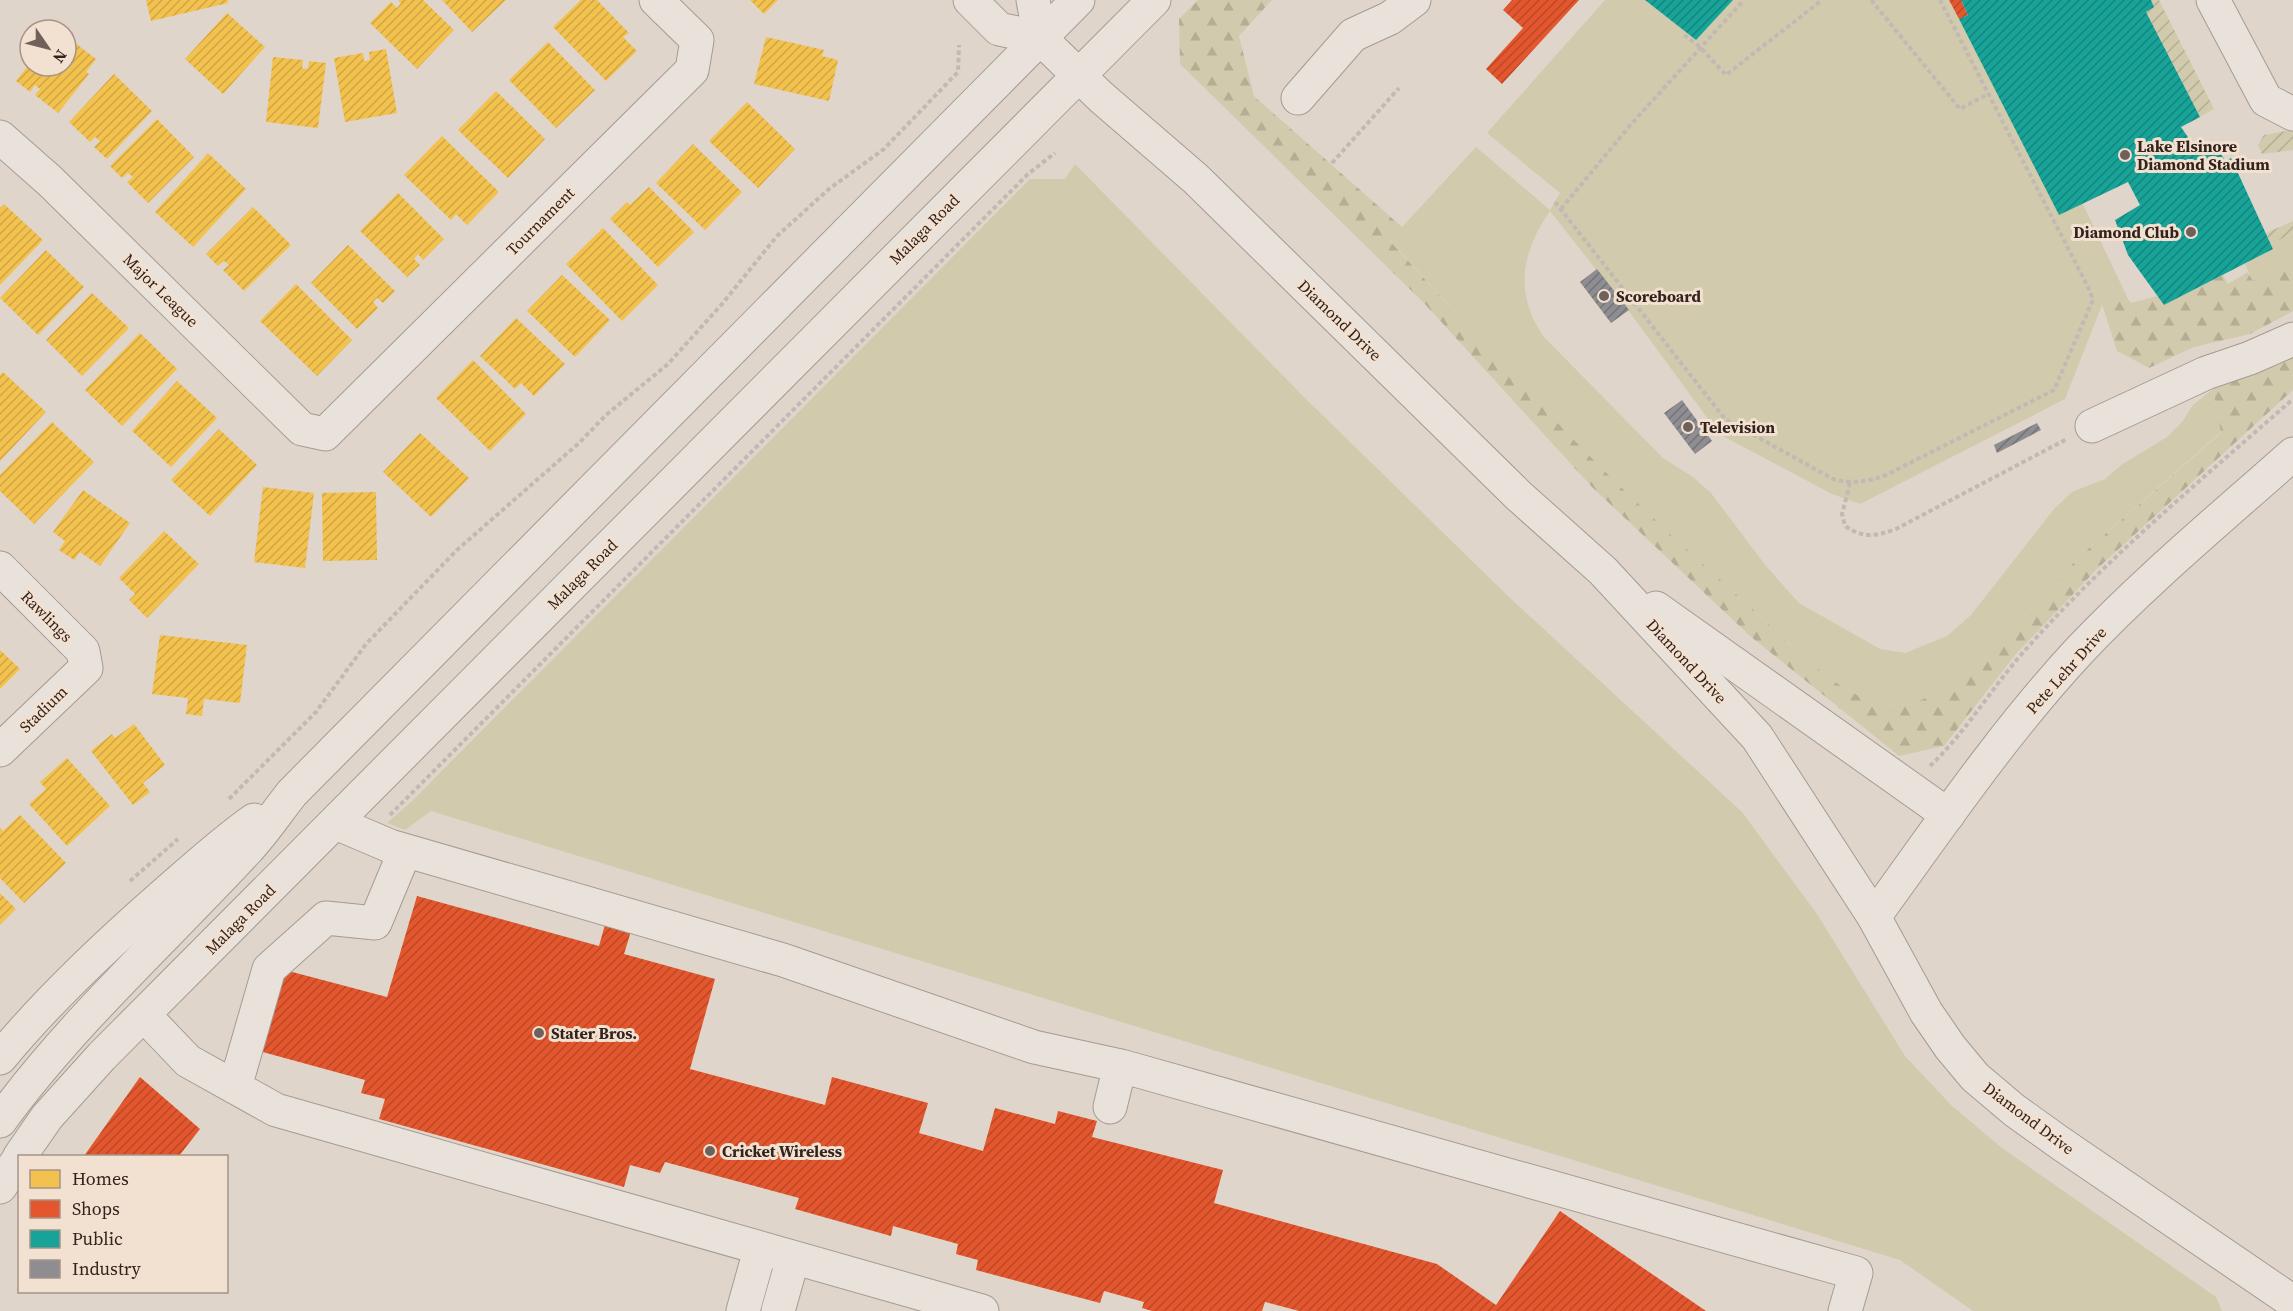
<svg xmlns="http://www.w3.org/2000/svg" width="2293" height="1311" viewBox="0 0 2293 1311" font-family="'Source Serif 4',serif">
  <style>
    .green { fill: #d2caad }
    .forest { fill: url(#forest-firs) }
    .garden { fill: url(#garden-furrows) }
    .homes { fill: url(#homes-hatch) }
    .shops { fill: url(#shops-hatch) }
    .public { fill: url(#public-hatch) }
    .industry { fill: url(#industry-hatch) }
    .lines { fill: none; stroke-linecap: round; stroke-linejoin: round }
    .minor-casing { stroke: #a59b94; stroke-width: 35 }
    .path { stroke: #c1b9b3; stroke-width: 4; stroke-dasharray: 4.5 3; stroke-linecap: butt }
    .minor { stroke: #e8e2db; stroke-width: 33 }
    .poi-dot { fill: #6f615a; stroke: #f2e0d0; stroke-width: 2 }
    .labels { text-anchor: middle; stroke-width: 6; stroke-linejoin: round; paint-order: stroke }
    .poi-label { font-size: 16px; font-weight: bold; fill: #32231d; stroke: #f2e0d0; text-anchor: start }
    .street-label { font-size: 16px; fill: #32231d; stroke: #f2e0d0 }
  </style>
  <defs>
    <pattern id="forest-firs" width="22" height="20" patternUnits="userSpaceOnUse" patternTransform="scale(1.5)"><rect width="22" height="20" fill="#d2caad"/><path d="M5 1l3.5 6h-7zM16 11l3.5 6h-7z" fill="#b5ad94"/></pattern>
    <pattern id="garden-furrows" width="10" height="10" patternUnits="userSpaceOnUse" patternTransform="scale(1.5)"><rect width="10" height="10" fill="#d2caad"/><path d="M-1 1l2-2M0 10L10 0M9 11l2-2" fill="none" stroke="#b5ad94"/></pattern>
    <pattern id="homes-hatch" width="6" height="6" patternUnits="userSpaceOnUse" patternTransform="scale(1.5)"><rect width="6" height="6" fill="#f2c14e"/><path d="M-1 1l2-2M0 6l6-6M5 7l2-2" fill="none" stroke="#d0a644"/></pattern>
    <pattern id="shops-hatch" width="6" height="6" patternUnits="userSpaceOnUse" patternTransform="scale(1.5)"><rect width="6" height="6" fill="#e4572e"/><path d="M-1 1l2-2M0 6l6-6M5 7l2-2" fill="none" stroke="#b94827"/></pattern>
    <pattern id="public-hatch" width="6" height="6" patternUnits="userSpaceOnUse" patternTransform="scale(1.5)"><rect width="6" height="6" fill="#17a398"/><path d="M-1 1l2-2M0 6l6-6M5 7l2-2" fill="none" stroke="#15847b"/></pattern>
    <pattern id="industry-hatch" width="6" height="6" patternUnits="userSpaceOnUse" patternTransform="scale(1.5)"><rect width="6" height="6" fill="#8d8d92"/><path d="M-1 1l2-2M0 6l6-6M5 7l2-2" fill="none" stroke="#747377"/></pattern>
  </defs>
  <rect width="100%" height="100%" fill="#e0d5ca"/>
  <g class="green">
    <path d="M1605,0h40l51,40 37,-40h216l110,214 23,-12 46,97 -26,6 -37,94 -205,105 -28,-10 -113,-60 -91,-124 -78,-99c-29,42 -36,83 -6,126l119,121 30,19 18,16 55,73 33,37 81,46 25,4 42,-17 24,-21 83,-106 18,-17 33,-13 16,-14 46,-28 15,-15 11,-17 20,-16 8,43 -142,125 -109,117c-26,17 -65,40 -97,28 -50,-19 -89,-65 -128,-100 -60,-53 -119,-107 -175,-165 -62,-64 -120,-131 -180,-197l86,-93 74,63 10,-17 -73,-60z"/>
    <path d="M1075,164l230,234 204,199 233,215 75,102 88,142 46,49 51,43 214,149 6,14h-249l-73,-51 -1469,-449 -26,19 -18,-7 24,-21 619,-623h35z"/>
    <path d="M2293,233v28l-40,20 -8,-17 28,-15 -2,-5z"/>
  </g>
  <g class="forest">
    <path d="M1198,0h74l-33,36 15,60 148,131 -12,14c60,65 119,133 181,196 56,58 115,112 174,165 39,35 78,81 128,100 32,12 71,-11 97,-28l109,-117 142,-124 -8,-44 80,-35v36l-196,179 -81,85 -72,92 -45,10 -149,-120 -158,-149 -169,-185 -243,-238 -1,-45z"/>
    <path d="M2293,261v50l-43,23 -56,13 -45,21 -32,-17 -15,-47 26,-5 3,4 26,-7 7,9 59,-30 5,9 20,-12 5,9z"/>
  </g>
  <g class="garden">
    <path d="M2151,0h8l55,109 -14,8 -54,-105 8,-5z"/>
    <path d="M2290,130l3,1v19l-31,4 -4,-9 6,-10z"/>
    <path d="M2293,221v12l-22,11 -5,-11z"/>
  </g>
  <g class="homes">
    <path d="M146,0h82v3l-77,18z"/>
    <path d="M398,0h25l31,30 -37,39 -47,-46 21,-21 6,6 4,-5z"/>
    <path d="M442,0h64l-34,32z"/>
    <path d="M581,0h16l32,33 -6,4 14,14 -31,30 -53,-54z"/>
    <path d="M750,0h28l-14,14z"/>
    <path d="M227,13l38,34 -42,47 -38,-35z"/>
    <path d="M66,36l30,23 -10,13 3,2 -31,39 -23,-18 5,-6 -5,-4 -5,7 -14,-11 14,-18v3h36z"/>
    <path d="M766,37l58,13 -2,6 16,4 -9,41 -75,-17z"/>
    <path d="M548,42l47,48 -39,38 -47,-48z"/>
    <path d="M386,49l11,64 -52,9 -11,-64 29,-5 1,8 6,-1 -1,-8z"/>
    <path d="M273,57l30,3 -1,8 6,1 1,-8 17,2 -8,65 -52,-6z"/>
    <path d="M114,74l38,37 -45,48 -13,-12 6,-6 -5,-4 -5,5 -21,-20z"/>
    <path d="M496,91l49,48 -37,39 -50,-48z"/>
    <path d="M747,102l48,47 -37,39 -49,-47z"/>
    <path d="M157,119l37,38 -46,46 -21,-21 6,-5 -5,-4 -6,5 -12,-12z"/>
    <path d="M442,136l57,56 -32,33 -11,-11 -5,6 -47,-45z"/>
    <path d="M693,144l49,48 -37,38 -49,-47z"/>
    <path d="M208,153l38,36 -53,58 -38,-35z"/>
    <path d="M649,187l45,45 -36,35 -48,-48 17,-17 3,3z"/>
    <path d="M398,193l46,46 -21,21 -5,-6 -4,5 6,6 -13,12 -47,-46z"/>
    <path d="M4,204l39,36 -43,45v-77z"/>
    <path d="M253,207l38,38 -47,46 -21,-21 6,-5 -5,-4 -6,5 -12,-12z"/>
    <path d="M603,228l55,57 -36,36 -56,-57z"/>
    <path d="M348,245l47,46 -12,12 -6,-5 -4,4 5,6 -21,21 -46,-46z"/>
    <path d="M46,250l38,37 -46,48 -38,-37z"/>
    <path d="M562,275l48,45 -35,37 -48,-46z"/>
    <path d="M296,284l56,56 -35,36 -57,-55z"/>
    <path d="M92,293l37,35 -47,48 -36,-36z"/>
    <path d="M516,318l49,46 -31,32 -13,-13 -6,6 -35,-33z"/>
    <path d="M140,333l37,36 -55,57 -37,-36z"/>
    <path d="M473,360l53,54 -36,37 -54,-53z"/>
    <path d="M3,372l43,40 -46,49v-86z"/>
    <path d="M177,381l40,37 -46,49 -39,-36z"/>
    <path d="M52,422l42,40 -60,62 -34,-33v-16z"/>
    <path d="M219,429l38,36 -47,51 -39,-36z"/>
    <path d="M420,433l49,45 -38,39 -48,-45z"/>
    <path d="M263,487l51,6 -9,75 -51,-6z"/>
    <path d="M83,490l47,33 -30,43 -20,-14 -6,8 -15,-10 6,-9 -12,-9z"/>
    <path d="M376,492l1,68 -54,1 -1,-68z"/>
    <path d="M164,531l35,33 -52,54 -18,-18 6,-6 -16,-16z"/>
    <path d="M160,635l87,10 -7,58 -36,-4 -2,17 -16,-2 2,-16 -36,-4z"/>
    <path d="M0,650l20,19 -20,20z"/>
    <path d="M134,724l31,41 -22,18 7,9 -17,13 -42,-54 21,-17 3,4z"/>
    <path d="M67,758l43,48 -43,40 -38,-42 17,-15 -6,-7z"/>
    <path d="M20,815l46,48 -42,40 -24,-25v-50l3,3z"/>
    <path d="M0,893l16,16 -16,16z"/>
  </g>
  <g class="shops">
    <path d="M1512,0h67l-77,84 -16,-15 37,-41 -20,-18z"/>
    <path d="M1949,0h12l7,15 -9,4z"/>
    <path d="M417,896l182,50 7,-25 26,7 -8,26 91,25 -25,90 135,36 7,-28 96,26 -9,30 64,18 12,-43 60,16 3,-13 39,10 -5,16 131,33 -9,33 223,61 59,41 64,-94 146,100h-407l-34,-9 -3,9h-110l-10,-3 2,-6 -40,-11 -4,12 -124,-33 2,-10 -22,-6 2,-10 -65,-18 -2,10 -96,-27 4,-11 -134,-36 -5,11 -30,-8 -6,22 -245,-68 6,-20 -24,-6 4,-13 -106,-29 22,-82 106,28z"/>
    <path d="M140,1077l60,52 -21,27h-95z"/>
  </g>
  <g class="public">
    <path d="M1645,0h88l-37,40z"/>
    <path d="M1961,0h190l3,7 -8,5 54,105 -19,10 17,25 17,-9 10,18 6,-3 42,91 -109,56 -36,-50 -13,-35 25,-15 -12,-23 -69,33 -100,-196 9,-4z"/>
  </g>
  <g class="industry">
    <path d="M1597,269l32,41 -18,13 -31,-41z"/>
    <path d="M1682,400l30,41 -17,13 -31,-41z"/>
    <path d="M2037,423l4,7 -44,23 -3,-8z"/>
  </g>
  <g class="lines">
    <g class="minor-casing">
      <g id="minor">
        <path d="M970,0l29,29 41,9 61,59 95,82 323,317 84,75 154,166 117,180 52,95 24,35 25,30 39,33 46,33 233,159"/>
        <path d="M1033,0l7,38"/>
        <path d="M2213,0l53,100 27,14"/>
        <path d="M1298,98l55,-63 37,-17 24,-18"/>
        <path d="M0,137l50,44 252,248 23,5 367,-364 5,-30 -41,-40"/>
        <path d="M2092,426l114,-53 44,-15 43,-19"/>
        <path d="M0,568l83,83 3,17 -86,82"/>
        <path d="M1656,608l292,207"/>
        <path d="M336,823l54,23 393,114 251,87 87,19 735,207 -11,38"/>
        <path d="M1874,917c66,-91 129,-184 205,-266 66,-70 142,-133 214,-197"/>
        <path d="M144,1015l44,46 88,49 706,201"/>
        <path d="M0,1058c48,-58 102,-109 159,-159 31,-27 61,-55 95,-79"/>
        <path d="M235,1087l34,-118 57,-51 49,5 30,-72"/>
        <path d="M1110,1107l10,-41"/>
        <path d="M0,1121c72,-99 164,-181 247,-271 16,-17 30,-38 45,-57l786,-793"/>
        <path d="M20,1156l27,-39 55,-61 1052,-1056"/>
        <path d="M0,1187l20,-30"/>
        <path d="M743,1311l17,-61"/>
        <path d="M778,1311l15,-53"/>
      </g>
    </g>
    <g class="path">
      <path d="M1871,0l89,109 28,-15"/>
      <path d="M1684,35l16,12 26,28 96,-75"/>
      <path d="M1332,163l67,-75"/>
      <path d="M1555,202l170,217 108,60c20,5 34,3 53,-4l168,-85 39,-90 -3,-9 -150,-291"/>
      <path d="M1561,209l72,-87 111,-122"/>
      <path d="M1850,483l-8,31 3,12c19,13 31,10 51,3l171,-90"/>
      <path d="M1930,766c35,-33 59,-74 90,-110 82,-94 180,-175 273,-257"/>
      <path d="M229,799l87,-87 50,-68 91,-94 122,-107 27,-28 62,-51 54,-60 55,-68 52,-47 55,-40 74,-77 1,-27"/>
      <path d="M390,815l638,-641 27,-21"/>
      <path d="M130,881l48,-42"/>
    </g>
    <use href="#minor" class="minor"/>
  </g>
  <g class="poi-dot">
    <circle cx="2125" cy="155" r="6"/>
    <circle cx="2191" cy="232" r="6"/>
    <circle cx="1604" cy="296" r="6"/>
    <circle cx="1688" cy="427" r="6"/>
    <circle cx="539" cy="1033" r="6"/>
    <circle cx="710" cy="1151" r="6"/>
  </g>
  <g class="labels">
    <g class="poi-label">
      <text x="2137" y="152">Lake Elsinore<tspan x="2137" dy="18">Diamond Stadium</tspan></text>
      <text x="2179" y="238" text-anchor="end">Diamond Club</text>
      <text x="1616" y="302">Scoreboard</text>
      <text x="1700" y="433">Television</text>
      <text x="551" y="1039">Stater Bros.</text>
      <text x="722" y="1157">Cricket Wireless</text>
    </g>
    <g class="street-label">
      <text transform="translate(540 221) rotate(-45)" y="6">Tournament</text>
      <text transform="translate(924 229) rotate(-45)" y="6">Malaga Road</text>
      <text transform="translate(161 290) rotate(44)" y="6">Major League</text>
      <text transform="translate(1340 320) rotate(44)" y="6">Diamond Drive</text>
      <text transform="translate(582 574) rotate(-45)" y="6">Malaga Road</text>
      <text transform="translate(47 616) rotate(45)" y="6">Rawlings</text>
      <text transform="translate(1687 661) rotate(47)" y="6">Diamond Drive</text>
      <text transform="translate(2066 670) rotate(-48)" y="6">Pete Lehr Drive</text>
      <text transform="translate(43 709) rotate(-44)" y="6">Stadium</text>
      <text transform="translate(240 919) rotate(-45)" y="6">Malaga Road</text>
      <text transform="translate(2029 1118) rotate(37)" y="6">Diamond Drive</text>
    </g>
  </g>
  <rect x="18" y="1155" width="210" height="138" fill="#f2e0d0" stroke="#a59488" stroke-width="1.5"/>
  <rect x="30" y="1170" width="30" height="18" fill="#f2c14e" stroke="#a59488" stroke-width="1.5"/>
  <text x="72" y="1185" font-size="18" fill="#32231d">Homes</text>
  <rect x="30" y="1200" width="30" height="18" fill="#e4572e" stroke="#a59488" stroke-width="1.5"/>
  <text x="72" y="1215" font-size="18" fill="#32231d">Shops</text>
  <rect x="30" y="1230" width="30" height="18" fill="#17a398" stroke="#a59488" stroke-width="1.5"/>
  <text x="72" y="1245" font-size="18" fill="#32231d">Public</text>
  <rect x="30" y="1260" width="30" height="18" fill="#8d8d92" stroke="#a59488" stroke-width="1.5"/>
  <text x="72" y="1275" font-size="18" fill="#32231d">Industry</text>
  <g transform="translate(48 48) rotate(125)"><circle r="28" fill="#f2e0d0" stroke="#a59488" stroke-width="1.5"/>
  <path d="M0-4.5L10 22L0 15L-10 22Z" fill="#6f615a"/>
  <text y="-9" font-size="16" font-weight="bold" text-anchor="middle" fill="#32231d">N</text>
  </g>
</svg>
